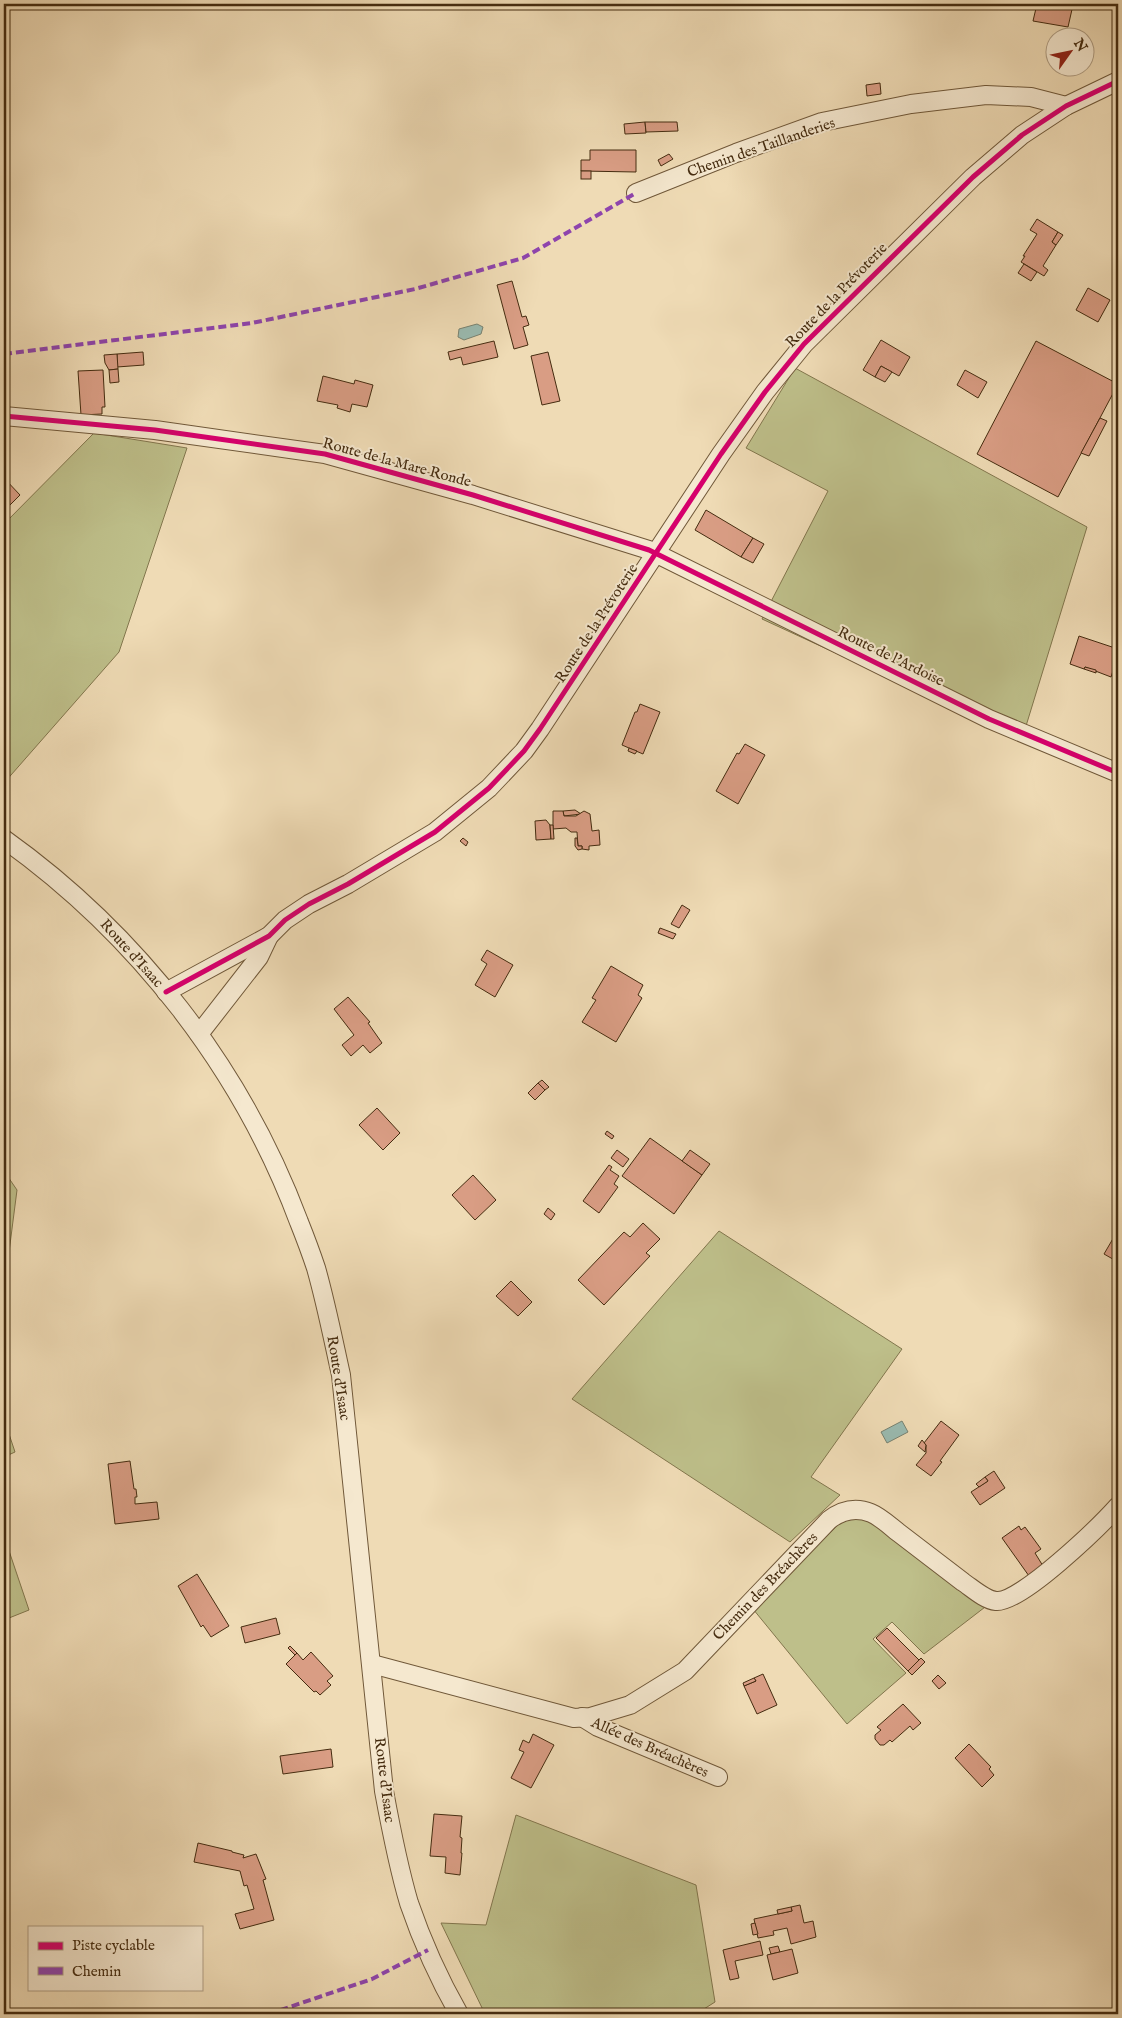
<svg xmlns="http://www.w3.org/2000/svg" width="1122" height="2018" viewBox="0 0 1122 2018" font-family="'IM FELL English',serif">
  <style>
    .green { fill: #bebf8a; stroke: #82764d }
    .water { fill: #9abbb1; stroke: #788271 }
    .building { fill: #d99d84; stroke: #452c10 }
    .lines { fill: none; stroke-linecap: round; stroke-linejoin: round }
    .minor-casing { stroke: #705839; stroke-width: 20 }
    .minor { stroke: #f5e8cf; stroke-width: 18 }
    .quiet { stroke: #8e44ad; stroke-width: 4; stroke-dasharray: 8 4; stroke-linecap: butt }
    .cycleway-casing { stroke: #f5e8cf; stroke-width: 8 }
    .cycleway { stroke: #d6006c; stroke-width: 5 }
    .labels { text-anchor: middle; stroke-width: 4; stroke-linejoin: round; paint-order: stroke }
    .street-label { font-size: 15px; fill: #452c10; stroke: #f5e8cf }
  </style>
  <rect width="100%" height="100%" fill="#efdbb5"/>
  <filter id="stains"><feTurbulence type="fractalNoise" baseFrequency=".004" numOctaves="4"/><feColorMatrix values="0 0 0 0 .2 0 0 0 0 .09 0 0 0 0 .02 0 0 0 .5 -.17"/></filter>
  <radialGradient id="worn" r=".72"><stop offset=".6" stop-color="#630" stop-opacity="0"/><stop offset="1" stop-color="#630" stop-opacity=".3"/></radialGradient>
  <g class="green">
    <path d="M795,368l292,159 -65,212 -260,-120 66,-128 -82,-43z"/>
    <path d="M94,433l93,15 -68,204 -115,131v-259z"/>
    <path d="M4,1171l13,19 -13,101z"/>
    <path d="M719,1231l183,118 -91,128 29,18 -50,47 -218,-143z"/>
    <path d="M4,1419l11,33 -11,5z"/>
    <path d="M864,1517l125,87 -65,50 -32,-32 -19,17 33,34 -59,51 -94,-115 92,-91z"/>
    <path d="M4,1536l25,74 -25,10z"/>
    <path d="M516,1815l180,70 19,117 -19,12h-211l-44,-91 45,2z"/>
  </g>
  <g class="water">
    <path d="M477,324l6,3 -2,7 -17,6 -6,-3 1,-8z"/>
    <path d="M902,1421l6,11 -21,11 -6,-11z"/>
  </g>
  <g class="building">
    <path d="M1037,4l36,1 -5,22 -35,-6z"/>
    <path d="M880,83l1,11 -14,2 -1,-11z"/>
    <path d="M645,122l1,11 -21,1 -1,-10z"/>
    <path d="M645,122h32l1,9 -32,1z"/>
    <path d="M590,150h46v22l-55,-1v-11h9z"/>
    <path d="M669,154l4,5 -12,7 -3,-6z"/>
    <rect x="581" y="171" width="10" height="8"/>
    <path d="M1037,219l21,13 -6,10 4,3 -13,21 5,4 -4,6 -23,-14 4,-6h-2l14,-22 -7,-4z"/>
    <path d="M1058,232l5,3 -7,10 -4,-3z"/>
    <path d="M1024,264l13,8 -6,9 -13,-8z"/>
    <path d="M512,281l10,36 4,-1 3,9 -6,2 5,18 -14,4 -17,-64z"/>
    <path d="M1088,288l22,12 -12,22 -22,-12z"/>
    <path d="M881,340l29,17 -11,19 -18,-10 -6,11 -12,-7z"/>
    <path d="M494,341l4,16 -35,8 -2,-8 -11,3 -2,-8z"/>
    <path d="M1036,341l82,43 -60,113 -81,-43z"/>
    <path d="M143,352l1,13 -27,2v-13z"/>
    <path d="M548,352l12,49 -18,4 -11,-49z"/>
    <path d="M117,354l1,15 -9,1 -4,-7 -1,-8z"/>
    <path d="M881,366l11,6 -7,10 -10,-5z"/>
    <path d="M118,369l1,13 -9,1 -1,-13z"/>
    <path d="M103,370l2,37h-3v7l-21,1 -3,-44z"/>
    <path d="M965,370l22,12 -9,16 -21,-13z"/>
    <path d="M323,376l31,8 1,-4 18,5 -6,22 -15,-3 -2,8 -13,-4 1,-3 -21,-4z"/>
    <path d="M1100,418l7,3 -18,35 -8,-3z"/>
    <path d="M4,478l16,17 -16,16z"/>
    <path d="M706,510l47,28 -12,19 -46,-27z"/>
    <path d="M753,538l11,6 -11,19 -12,-6z"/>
    <path d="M1079,636l39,13v6l-7,22 -26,-10 -1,2 -14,-5z"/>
    <path d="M1085,667l11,3v3l-12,-4z"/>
    <path d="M640,704l20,8 -17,42 -21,-9 13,-33h2z"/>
    <path d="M745,744l20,11 -27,49 -22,-13 21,-38 2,1z"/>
    <path d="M629,748l8,3 -2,3 -7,-3z"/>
    <path d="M575,810l6,4 -17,2 -1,-5z"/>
    <path d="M553,811h10l1,5h12l8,-5 6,3 2,17 7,-1 1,15 -11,1v4l-7,-1v-3h-4l-1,-14h-6l-5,-4 -13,1z"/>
    <path d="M546,820l4,5 1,14 -15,1 -1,-19z"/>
    <path d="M550,825h3l1,14h-3z"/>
    <path d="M463,838l5,4 -2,4 -6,-5z"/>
    <path d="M575,838h2l1,8h4v3l-4,1 -3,-4z"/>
    <path d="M682,905l8,5 -11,18 -8,-4z"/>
    <path d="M660,928l16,6 -3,5 -15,-6z"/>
    <path d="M487,950l26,15 -18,32 -20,-12 12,-21 -6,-4z"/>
    <path d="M611,966l32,19 -5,10 4,3 -26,44 -34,-20 14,-22 -4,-2z"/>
    <path d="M348,997l22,25 -2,1 14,20 -12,10 -7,-8 -12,11 -9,-11 12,-10 -20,-26z"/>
    <path d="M542,1080l7,7 -4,3 -7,-7z"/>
    <path d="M538,1083l7,7 -10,10 -7,-7z"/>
    <path d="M377,1108l23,25 -17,17 -24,-25z"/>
    <path d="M607,1131l7,5 -2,3 -7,-5z"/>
    <path d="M650,1138l52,37 -28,39 -52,-38z"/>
    <path d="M617,1150l12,9 -6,8 -12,-9z"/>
    <path d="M690,1150l20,14 -8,11 -20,-14z"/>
    <path d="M609,1165l3,2 -2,3 9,6 -5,8 4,3 -19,26 -16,-12z"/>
    <path d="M473,1175l23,25 -21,20 -23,-25z"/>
    <path d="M548,1208l7,6 -4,6 -7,-6z"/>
    <path d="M643,1223l17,16 -14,14 4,3 -46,49 -26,-25 46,-48 6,5z"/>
    <path d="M1118,1230v32l-14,-8z"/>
    <path d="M511,1281l21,21 -14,14 -22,-20z"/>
    <path d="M941,1421l18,14 -19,26 2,1 -11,14 -15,-11 10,-12v-8l-2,-2z"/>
    <path d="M922,1440l4,5 -1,7 -7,-6z"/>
    <path d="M130,1461l4,28h2l1,8h-2v7l22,-2 2,17 -44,5 -7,-60z"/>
    <path d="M994,1471l11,17 -25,17 -9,-13 17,-11 -3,-4z"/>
    <path d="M985,1477l3,4 -9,6 -3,-3z"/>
    <path d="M1019,1526l2,4 4,-3 16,22 -6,4 8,13 -14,10 -27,-38z"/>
    <path d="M197,1574l32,52 -18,11 -8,-12 -2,2 -23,-41z"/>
    <path d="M276,1618l4,16 -35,9 -4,-16z"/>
    <path d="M887,1628l32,32 -11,11 -32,-33z"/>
    <path d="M290,1646l7,7 -2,2 -7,-7z"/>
    <path d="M311,1652l22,24 -6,5 4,4 -11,10 -4,-4 -2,1 -28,-28 11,-11 6,7z"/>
    <path d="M921,1658l4,4 -13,13 -4,-4z"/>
    <path d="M763,1674l14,31 -20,9 -13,-28 12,-5 -2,-3z"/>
    <path d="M938,1675l8,8 -7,6 -7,-8z"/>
    <path d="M754,1678l2,3 -12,5 -1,-3z"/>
    <path d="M903,1704l18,19 -8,7 -3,-4 -18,16 -2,-2 -6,5h-4l-5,-6v-4l6,-5 -4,-3z"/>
    <path d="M533,1734l21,11 -23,43 -20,-10 13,-26 -5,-2 4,-10 6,3z"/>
    <path d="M969,1744l22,23 -2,2 5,6 -12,12 -27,-29z"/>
    <path d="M331,1749l2,18 -50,7 -3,-18z"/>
    <path d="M434,1814l28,2 -2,21 2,1 -1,15h1l-2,22 -15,-2 1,-16 -16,-1z"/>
    <path d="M198,1843l34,8v1l12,3 -1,3 13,-4 10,25 -3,1 11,40 -34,9 -5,-15 19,-5 -7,-24 -3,1 -4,-15 -46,-9z"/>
    <path d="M800,1905l4,18 9,-2 3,16 -25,7 -4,-16 -14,3 1,4 -16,3 -4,-19 38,-8 -1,-4z"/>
    <path d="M791,1907l1,4 -14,3 -1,-4z"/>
    <path d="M755,1923l3,11 -5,1 -2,-11z"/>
    <path d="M760,1941l3,14 -28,6 4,17 -9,2 -7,-30z"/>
    <path d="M778,1946l2,6 -9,2 -2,-6z"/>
    <path d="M792,1949l6,24 -25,7 -6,-25z"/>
  </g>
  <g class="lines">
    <g class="minor-casing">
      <g id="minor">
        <path d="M636,193l100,-40 86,-31 89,-18 75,-9 45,2 35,9"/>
        <path d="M4,416l151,14 170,24 148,41 176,55 340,169 129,54"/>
        <path d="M4,839c133,95 238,230 295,383 6,15 12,31 17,46 10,35 17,71 25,107l43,416c7,38 14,75 25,112 13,38 30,76 50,111"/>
        <path d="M166,992l103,-56 16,-16 24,-16 39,-20 87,-52 54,-44 35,-37 16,-22 181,-275 44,-62 39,-48 169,-167 49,-42 44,-29 52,-25"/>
        <path d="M199,1034l60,-77 10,-21"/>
        <path d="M372,1664l202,54 16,-1 40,-12 55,-34 144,-151c13,-10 27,-13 42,-7 10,4 20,14 28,20 22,17 43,33 64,49 9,6 22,18 33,19 24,3 104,-75 122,-95"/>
        <path d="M582,1717l16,10 120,50"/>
      </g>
    </g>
    <use href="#minor" class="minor"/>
    <g class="quiet">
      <path d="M4,354l248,-31 163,-34 108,-31 113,-65"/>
      <path d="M269,2014l103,-35 56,-29"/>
    </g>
    <g class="cycleway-casing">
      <g id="cycleway">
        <path d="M4,416l151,14 170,24 148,41 176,55 340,169 129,54"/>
        <path d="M166,992l103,-56 16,-16 24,-16 39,-20 87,-52 54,-44 35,-37 16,-22 181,-275 44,-62 39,-48 169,-167 49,-42 44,-29 52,-25"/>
      </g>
    </g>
    <use href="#cycleway" class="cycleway"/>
  </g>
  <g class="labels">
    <g class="street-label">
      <text transform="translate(761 147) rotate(-19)" y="5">Chemin des Taillanderies</text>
      <text transform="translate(836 295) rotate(-46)" y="5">Route de la Prévoterie</text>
      <text transform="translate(397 462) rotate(15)" y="5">Route de la Mare Ronde</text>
      <text transform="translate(596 623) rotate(-57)" y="5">Route de la Prévoterie</text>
      <text transform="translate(891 656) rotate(26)" y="5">Route de l'Ardoise</text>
      <text transform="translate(132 953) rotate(48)" y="5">Route d'Isaac</text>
      <text transform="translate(339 1378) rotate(81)" y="5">Route d'Isaac</text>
      <text transform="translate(765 1586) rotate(-46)" y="5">Chemin des Bréachères</text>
      <text transform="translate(650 1747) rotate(24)" y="5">Allée des Bréachères</text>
      <text transform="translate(385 1780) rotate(83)" y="5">Route d'Isaac</text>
    </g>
  </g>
  <rect width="1122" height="2018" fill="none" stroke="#efdbb5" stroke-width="20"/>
  <rect x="5" y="5" width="1112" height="2008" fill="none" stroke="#452c10" stroke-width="2.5"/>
  <rect x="10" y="10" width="1102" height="1998" fill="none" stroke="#452c10"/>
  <rect x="28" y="1926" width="175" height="65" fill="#f5e8cf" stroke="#af9d83"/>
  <rect x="38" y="1942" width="25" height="8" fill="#d6006c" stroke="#af9d83"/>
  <text x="72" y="1950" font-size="15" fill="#452c10">Piste cyclable</text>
  <rect x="38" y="1967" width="25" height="8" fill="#8e44ad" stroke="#af9d83"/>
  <text x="72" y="1976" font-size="15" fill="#452c10">Chemin</text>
  <g transform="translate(1070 52) rotate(57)"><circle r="24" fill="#f5e8cf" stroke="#af9d83"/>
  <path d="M0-4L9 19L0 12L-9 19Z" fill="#8f2418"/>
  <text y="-8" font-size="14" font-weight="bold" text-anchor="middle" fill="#452c10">N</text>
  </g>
  <rect width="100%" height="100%" filter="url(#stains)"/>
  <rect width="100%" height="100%" fill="url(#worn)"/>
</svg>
